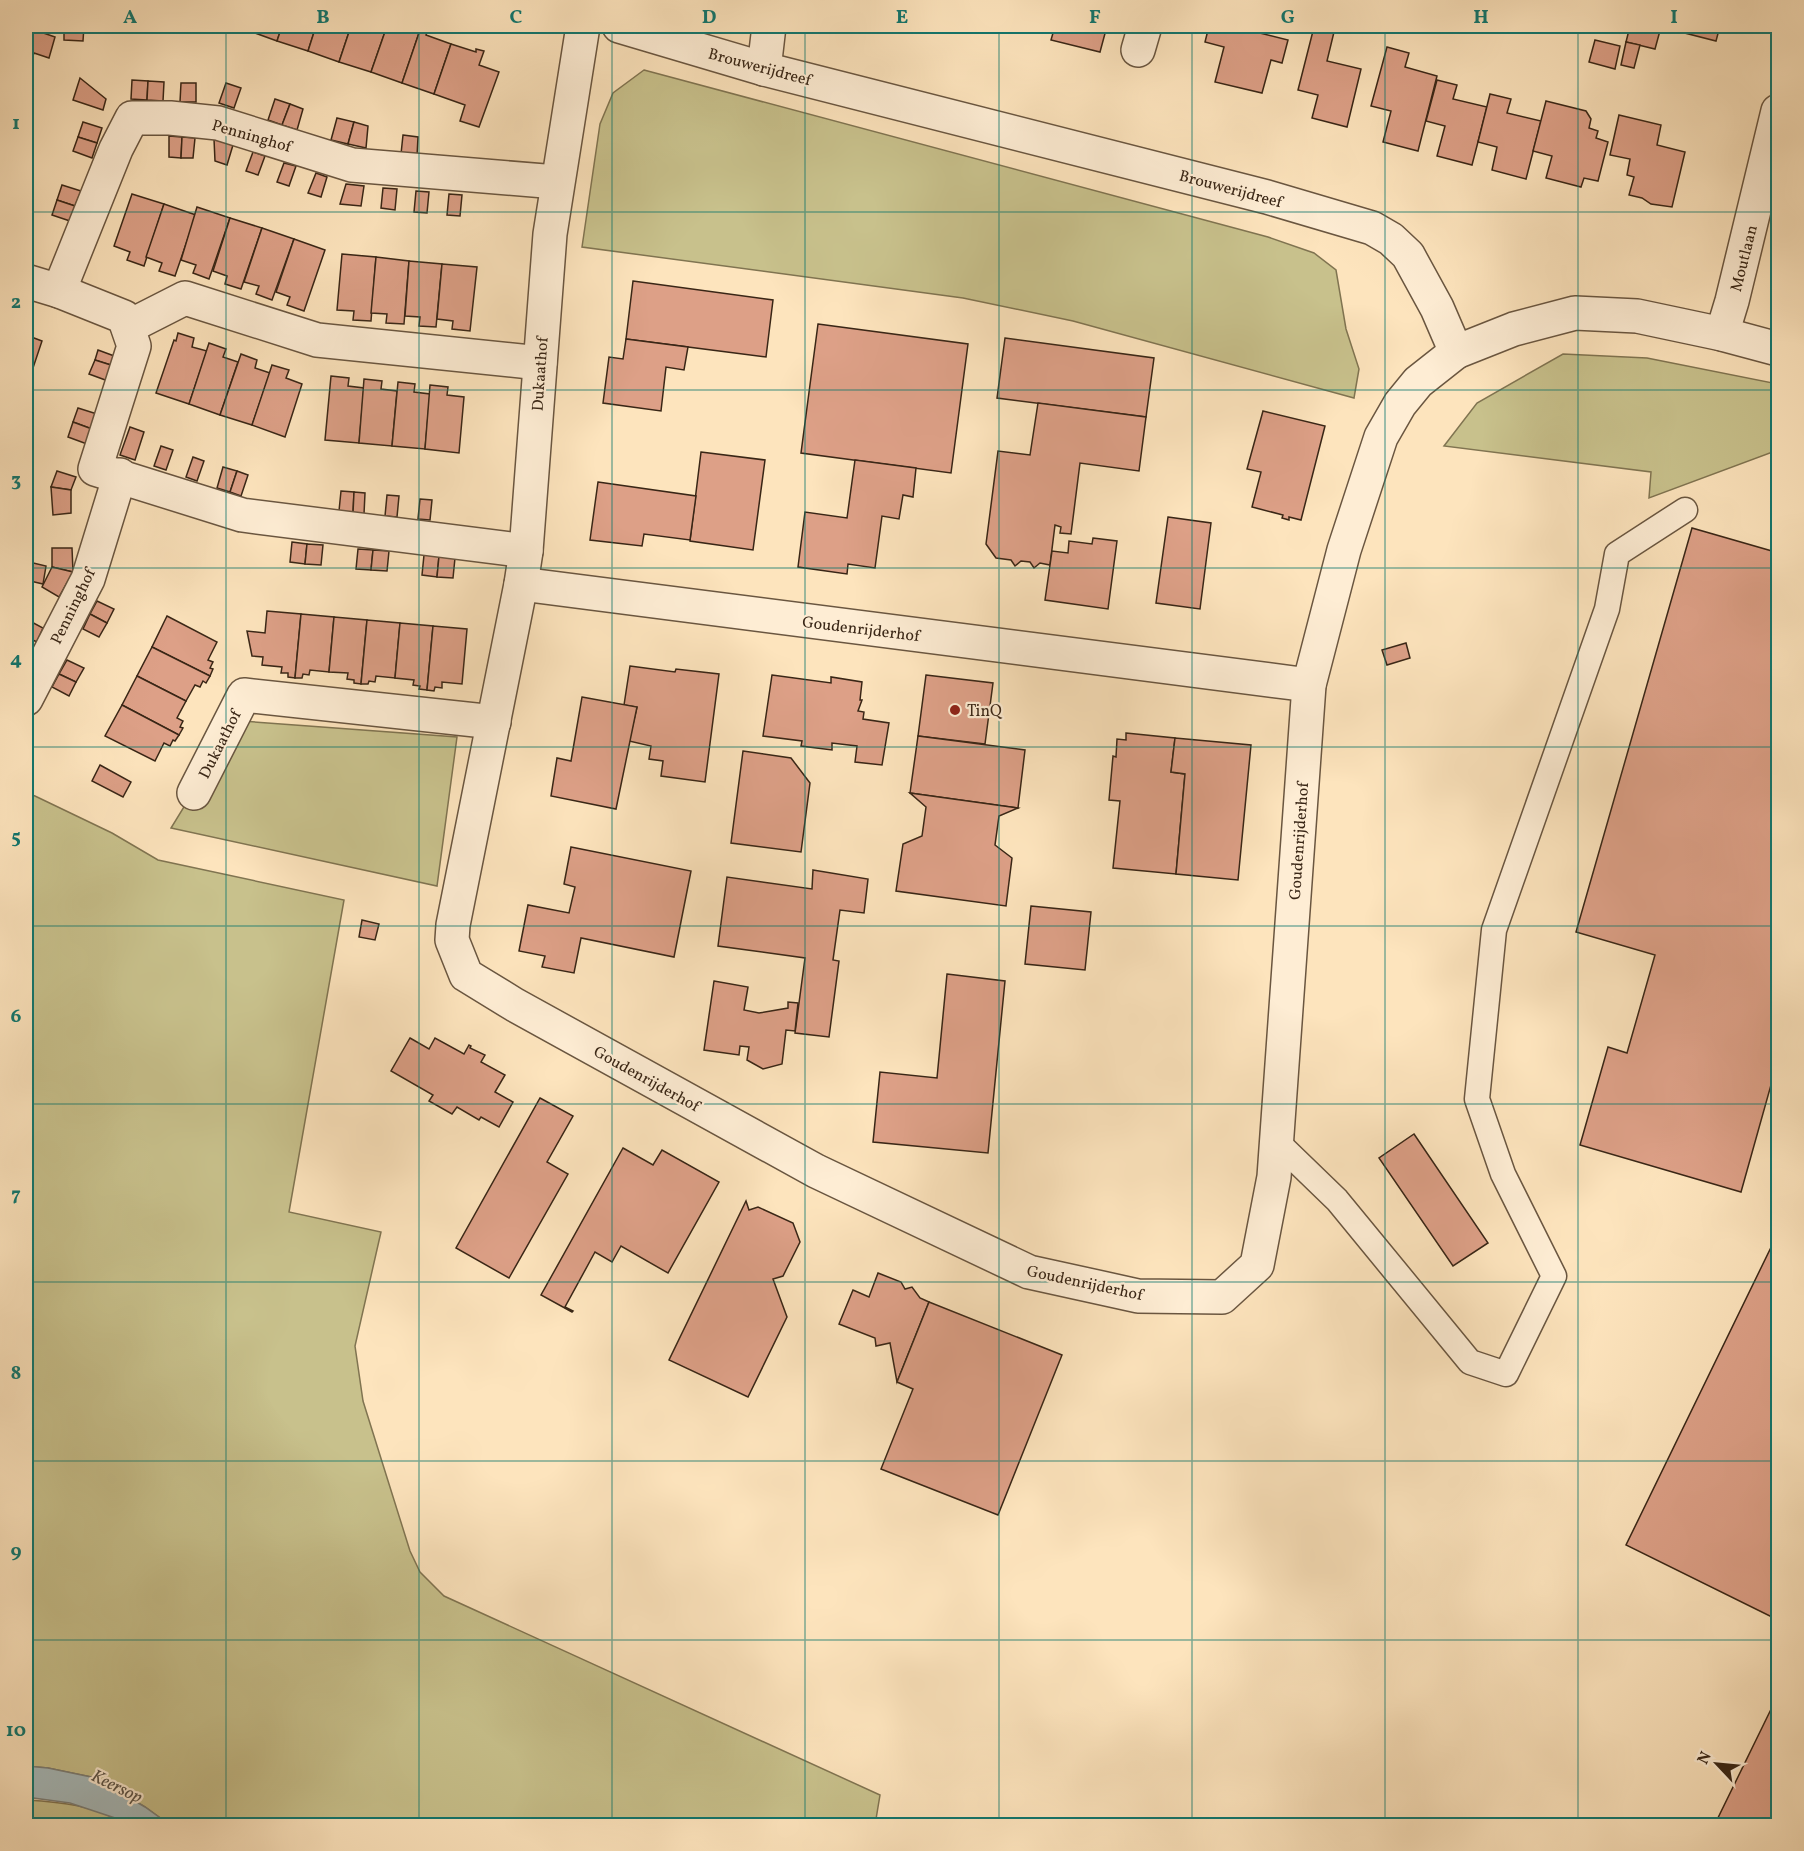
<svg xmlns="http://www.w3.org/2000/svg" width="1804" height="1851" viewBox="0 0 1804 1851" font-family="Vollkorn,serif">
  <style>
    .green { fill: #c8c18c; stroke: #807451; stroke-width: 1.5 }
    .water { fill: #a6bbbd; stroke: #7a7f7a; stroke-width: 1.5 }
    .building { fill: #dda087; stroke: #392616; stroke-width: 1.5 }
    .lines { fill: none; stroke-linecap: round; stroke-linejoin: round }
    .service-casing { stroke: #6a5640; stroke-width: 27 }
    .pedestrian-casing { stroke: #6a5640; stroke-width: 36 }
    .minor-casing { stroke: #6a5640; stroke-width: 36 }
    .tertiary-casing { stroke: #6a5640; stroke-width: 36 }
    .service { stroke: #feedd4; stroke-width: 24 }
    .pedestrian { stroke: #feedd4; stroke-width: 33 }
    .minor { stroke: #feedd4; stroke-width: 33 }
    .tertiary { stroke: #feedd4; stroke-width: 33 }
    .grid { fill: none; stroke: #0f766e; stroke-width: 1.5; stroke-opacity: 0.55 }
    .poi-dot { fill: #8f2418; stroke: #feedd4; stroke-width: 2 }
    .labels { text-anchor: middle; stroke-width: 4.5; stroke-linejoin: round; paint-order: stroke }
    .street-label { font-size: 16px; fill: #392616; stroke: #feedd4 }
    .poi-label { font-size: 16px; fill: #392616; stroke: #feedd4; text-anchor: start }
    .water-label { font-size: 18px; font-style: italic; fill: #5a5348; stroke: #feedd4 }
    .neatline { fill: none; stroke: #0f766e; stroke-width: 2 }
    .grid-label { font-size: 20px; text-anchor: middle; font-weight: bold; fill: #0f766e }
  </style>
  <rect width="100%" height="100%" fill="#fde4bd"/>
  <filter id="stains"><feTurbulence type="fractalNoise" baseFrequency=".00333" numOctaves="4"/><feColorMatrix values="0 0 0 0 .2 0 0 0 0 .09 0 0 0 0 .02 0 0 0 .5 -.17"/></filter>
  <radialGradient id="worn" r=".72"><stop offset=".6" stop-color="#630" stop-opacity="0"/><stop offset="1" stop-color="#630" stop-opacity=".3"/></radialGradient>
  <g class="green">
    <path d="M644,70l624,167 46,16 22,17 10,59 13,40 -5,29 -281,-77 -110,-23 -381,-51 18,-123 13,-31z"/>
    <path d="M1563,354l84,4 131,26v66l-129,48 2,-26 -207,-26 33,-43z"/>
    <path d="M242,721l215,16 -20,149 -266,-58 62,-101z"/>
    <path d="M26,793l9,3 77,37 46,27 186,40 -55,312 92,20 -26,114 8,55 47,150 10,21 24,24 436,199 -5,30h-705l-25,-18 -49,-29 -48,-10 -22,-2z"/>
    <path d="M26,1800c34,2 70,5 100,25h-100z"/>
  </g>
  <path class="water" d="M26,1766l22,2 48,10 49,29 25,18h-44l-11,-7 -45,-15 -44,-6z"/>
  <g class="building">
    <path d="M64,26h54v1l-34,-1 -1,15 -19,-1z"/>
    <path d="M151,26h33v5l-33,-2z"/>
    <path d="M184,26h34v7l-34,-2z"/>
    <path d="M245,26h37l-5,15 -33,-12z"/>
    <path d="M282,26h34l-8,25 -31,-10z"/>
    <path d="M316,26h35l-12,36 -31,-11z"/>
    <path d="M351,26h36l-16,46 -32,-10z"/>
    <path d="M387,26h10l16,5 1,-3 6,2 -18,53 -31,-11z"/>
    <path d="M1055,26h52l-7,26 -49,-12z"/>
    <path d="M1209,26h35l-1,3 45,11 -6,23 -11,-3 -9,33 -47,-11 9,-35 -19,-5z"/>
    <path d="M1630,26h90l-4,15 -55,-14 -6,22 -29,-7z"/>
    <path d="M26,27l29,10 -6,21 -15,-5 -8,23z"/>
    <path d="M1314,27l20,5 -7,29 34,8 -14,58 -35,-9 6,-23 -20,-5z"/>
    <path d="M420,30l7,2 -1,3 25,9 -17,50 -32,-11z"/>
    <path d="M1595,40l25,6 -5,23 -26,-7z"/>
    <path d="M1626,42l14,3 -6,23 -13,-3z"/>
    <path d="M451,44l25,8v-3l8,2 -5,14 20,7 -20,55 -19,-6 5,-16 -31,-11z"/>
    <path d="M1387,47l22,6 -4,14 32,9 -19,75 -35,-9 8,-31 -20,-5z"/>
    <path d="M80,78l26,21 -3,11 -30,-10z"/>
    <path d="M132,80l16,1 -1,19 -16,-1z"/>
    <path d="M1437,80l20,5 -4,14 34,8 -15,58 -35,-9 8,-30 -19,-5z"/>
    <path d="M148,81l16,1 -1,19 -16,-1z"/>
    <path d="M181,83h15v19h-16z"/>
    <path d="M226,83l15,5 -7,20 -15,-5z"/>
    <path d="M1490,94l21,5 -4,14 34,8 -15,58 -34,-9 5,-23 -19,-5z"/>
    <path d="M275,99l15,5 -8,21 -14,-5z"/>
    <path d="M1546,101l40,10 5,8 -2,9 9,3 -2,7 12,4 -10,39 -14,-3 -3,9 -35,-9 6,-22 -19,-5z"/>
    <path d="M290,104l13,5 -6,21 -15,-5z"/>
    <path d="M1619,115l42,10 -4,20 28,7 -13,55 -21,-3 -9,-6 -13,-3 5,-18 -7,-2 3,-16 -20,-4z"/>
    <path d="M337,118l17,4 -6,22 -17,-4z"/>
    <path d="M83,122l19,6 -5,15 -19,-6z"/>
    <path d="M354,122l14,4 -2,22 -18,-4z"/>
    <path d="M403,135l15,2 -1,19 -16,-2z"/>
    <path d="M169,136l13,1 -1,21 -12,-1z"/>
    <path d="M78,137l19,6 -5,15 -19,-7z"/>
    <path d="M182,137l13,1 -2,20h-12z"/>
    <path d="M214,139l19,6 -6,20 -12,-4z"/>
    <path d="M253,152l12,4 -7,19 -12,-4z"/>
    <path d="M284,163l12,3 -7,20 -12,-4z"/>
    <path d="M316,173l11,4 -6,20 -13,-4z"/>
    <path d="M346,184l18,2 -3,20 -21,-2z"/>
    <path d="M62,185l19,6 -6,15 -18,-6z"/>
    <path d="M383,188l14,1 -2,21 -14,-2z"/>
    <path d="M416,191l13,1 -2,21 -13,-1z"/>
    <path d="M132,194l32,10 -20,62 -17,-6 3,-8 -16,-6z"/>
    <path d="M449,194l13,1 -2,21 -13,-1z"/>
    <path d="M57,200l18,6 -5,15 -18,-6z"/>
    <path d="M164,204l32,11 -21,61 -16,-5 3,-8 -16,-6z"/>
    <path d="M197,207l33,11 -21,61 -16,-6 3,-8 -15,-5z"/>
    <path d="M230,218l32,10 -21,61 -16,-5 2,-8 -14,-5z"/>
    <path d="M262,228l32,11 -22,61 -16,-6 3,-8 -15,-4z"/>
    <path d="M294,239l31,11 -21,61 -17,-6 3,-8 -14,-5z"/>
    <path d="M342,254l34,3 -5,64 -18,-1 1,-9 -17,-1z"/>
    <path d="M376,257l33,4 -5,63 -18,-1 1,-9 -16,-1z"/>
    <path d="M409,261l33,3 -6,63 -17,-1 1,-9 -15,-1z"/>
    <path d="M442,264l35,3 -7,64 -18,-2 1,-8 -16,-2z"/>
    <path d="M633,281l140,19 -7,57 -140,-18z"/>
    <path d="M818,324l150,20 -17,129 -150,-20z"/>
    <path d="M178,333l16,5 -2,9 15,4 -18,53 -33,-11 18,-53 2,1z"/>
    <path d="M26,335l16,6 -11,33 -5,-3z"/>
    <path d="M1005,338l149,20 -8,59 -149,-19z"/>
    <path d="M626,339l62,8 -4,23 -18,-3 -5,44 -58,-8 6,-46 14,2z"/>
    <path d="M209,343l17,6 -3,8 15,5 -18,53 -31,-11z"/>
    <path d="M98,350l19,7 -3,9 -19,-6z"/>
    <path d="M241,354l16,6 -2,8 15,5 -18,52 -32,-10z"/>
    <path d="M95,360l19,6 -6,15 -19,-7z"/>
    <path d="M272,365l17,5 -3,8 16,6 -17,53 -33,-12z"/>
    <path d="M331,376l18,2 -1,8 16,2 -5,55 -34,-3z"/>
    <path d="M364,379l18,2 -1,8 16,2 -5,55 -33,-3z"/>
    <path d="M398,382l17,2 -1,8 16,2 -5,55 -33,-3z"/>
    <path d="M430,385l18,2 -1,8 17,2 -5,56 -34,-4z"/>
    <path d="M1038,403l108,14 -7,54 -59,-8 -9,71 -11,-1 1,-6 -6,-2 -5,40 -10,-2 -6,5 -4,-6 -9,-1 -6,5 -4,-6 -15,-2 -10,-14 12,-93 32,4z"/>
    <path d="M78,408l19,6 -5,15 -19,-7z"/>
    <path d="M1263,411l62,15 -24,94 -12,-3v3l-7,-2 1,-3 -31,-8 9,-35 -14,-3z"/>
    <path d="M73,422l19,7 -5,15 -19,-7z"/>
    <path d="M130,427l14,5 -9,28 -15,-5z"/>
    <path d="M161,446l12,4 -7,20 -12,-4z"/>
    <path d="M701,452l64,8 -12,90 -63,-9z"/>
    <path d="M193,457l11,4 -7,20 -11,-4z"/>
    <path d="M855,460l61,8 -3,29 -10,-2 -4,24 -17,-3 -7,52 -27,-4 -1,10 -49,-7 7,-55 42,6z"/>
    <path d="M223,467l14,4 -7,21 -13,-4z"/>
    <path d="M57,471l19,6 -5,13 -20,-3z"/>
    <path d="M237,471l11,4 -7,21 -11,-4z"/>
    <path d="M598,482l98,14 -6,44 -46,-6 -2,12 -52,-6z"/>
    <path d="M51,487l20,3v23l-18,2z"/>
    <path d="M341,491l13,1 -1,21 -14,-2z"/>
    <path d="M354,492l11,1 -1,21 -11,-1z"/>
    <path d="M387,495l12,1 -2,21 -12,-1z"/>
    <path d="M420,499l12,1 -2,20 -12,-1z"/>
    <path d="M1168,517l43,6 -11,86 -44,-6z"/>
    <path d="M1778,527v533l-37,132 -161,-47 28,-98 19,6 28,-98 -79,-23 116,-404 80,23z"/>
    <path d="M1093,538l24,3 -9,68 -63,-9 7,-49 16,2 1,-12 23,3z"/>
    <path d="M292,542l15,2 -2,20 -15,-2z"/>
    <path d="M307,544l16,1 -2,20 -16,-1z"/>
    <path d="M52,548h20l1,24 -21,-5z"/>
    <path d="M358,549l15,1 -2,20 -15,-1z"/>
    <path d="M373,550l16,1 -2,20 -16,-1z"/>
    <path d="M424,555l15,1 -2,21 -15,-2z"/>
    <path d="M439,556l16,2 -2,20 -16,-1z"/>
    <path d="M29,562l17,4 -3,18 -17,-4z"/>
    <path d="M52,567l21,5 -14,25 -17,-10z"/>
    <path d="M97,601l17,8 -7,14 -17,-9z"/>
    <path d="M267,611l34,3 -6,64 -7,-1v-4h-7l1,-6 -20,-2 1,-8 -11,-1 -5,-25 18,2z"/>
    <path d="M90,614l17,9 -8,14 -16,-8z"/>
    <path d="M301,614l33,3 -5,55 -19,-2 -1,5 -6,-1 -1,4h-7z"/>
    <path d="M167,616l50,26 -9,18 5,2 -3,6 3,1 -3,7 -58,-29z"/>
    <path d="M334,617l33,3 -6,64 -7,-1v-3l-7,-1 1,-6 -19,-1z"/>
    <path d="M26,619l17,9 -6,14 -11,-5z"/>
    <path d="M367,620l33,3 -5,55 -19,-2 -1,6 -6,-1 -1,3h-7z"/>
    <path d="M400,623l33,3 -6,64 -8,-1 1,-3 -7,-1 1,-5 -19,-2z"/>
    <path d="M433,626l34,3 -5,55 -20,-2v6l-7,-1 -1,4 -7,-1z"/>
    <path d="M1406,643l4,15 -23,7 -5,-15z"/>
    <path d="M152,647l58,29 -4,7 -3,-2 -3,6 -5,-2 -9,16 -49,-25z"/>
    <path d="M67,660l17,8 -8,14 -17,-8z"/>
    <path d="M630,666l45,6 1,-3 43,5 -14,108 -44,-6 2,-15 -14,-2 2,-13 -22,-5 8,-34 -13,-2z"/>
    <path d="M59,674l17,8 -7,14 -17,-9z"/>
    <path d="M772,675l59,8v-6l31,5 -2,18h2l-4,11 6,1 -1,7 26,4 -7,42 -27,-3 2,-16 -25,-3v7l-31,-4 1,-5 -39,-5z"/>
    <path d="M926,675l67,8 -8,61 -67,-8z"/>
    <path d="M137,676l49,25 -9,17 6,3 -3,6 3,1 -4,7 -57,-30z"/>
    <path d="M582,697l55,10 -21,102 -65,-13 6,-38 14,3z"/>
    <path d="M122,705l57,30 -4,6 -2,-1 -3,6 -6,-3 -9,18 -50,-25z"/>
    <path d="M1126,733l49,5 -4,34 14,2 -9,100 -63,-6 7,-67 -11,-1 4,-44 3,1 1,-18 9,1z"/>
    <path d="M918,736l107,14 -7,58 -108,-15z"/>
    <path d="M1175,738l76,7 -13,135 -62,-6 9,-100 -14,-2z"/>
    <path d="M743,751l48,7 19,25 -9,69 -70,-9z"/>
    <path d="M100,765l31,17 -8,15 -31,-16z"/>
    <path d="M910,793l108,15 -19,8 -4,29 17,13 -6,48 -110,-15 7,-47 19,-8 4,-29z"/>
    <path d="M571,847l120,24 -17,86 -93,-19 -7,35 -32,-6 3,-11 -26,-5 9,-46 41,8 6,-26 -11,-3z"/>
    <path d="M813,870l55,9 -4,34 -24,-3 -7,50 6,1 -10,76 -34,-4 10,-75 -87,-12 9,-69 85,12z"/>
    <path d="M1031,906l60,6 -6,58 -60,-6z"/>
    <path d="M362,920l17,4 -4,16 -16,-3z"/>
    <path d="M947,974l58,7 -17,172 -115,-11 7,-70 57,6z"/>
    <path d="M714,981l34,6 -4,23 15,3 29,-5v-6l10,1 -3,28 -9,-1 -4,34 -19,5 -16,-9 2,-13 -9,-1 -1,9 -35,-5z"/>
    <path d="M410,1038l19,11 6,-11 29,16 5,-9 2,1 -1,2 15,7 -4,7 24,13 -10,17 18,10 -14,25 -18,-10 -2,3 -22,-13 -5,7 -23,-13 4,-6 -42,-24z"/>
    <path d="M540,1098l33,18 -26,46 21,12 -59,104 -53,-30z"/>
    <path d="M1414,1134l74,109 -35,23 -74,-108z"/>
    <path d="M623,1148l30,17 9,-15 57,32 -51,91 -47,-27 -9,16 -17,-10 -30,55 8,4 -1,1 -31,-17z"/>
    <path d="M746,1201l3,9 9,-3 35,16 7,19 -17,34 -10,3 14,38 -39,80 -79,-37z"/>
    <path d="M1778,1233v387l-152,-75z"/>
    <path d="M878,1273l23,9 4,7 7,-2 8,11 9,4 -32,80 -7,-39 -14,3 -1,-8 -36,-14 14,-34 16,7z"/>
    <path d="M929,1302l133,53 -64,160 -117,-46 32,-80 -16,-7z"/>
    <path d="M1777,1697l1,129h-64z"/>
  </g>
  <g class="lines">
    <g class="service-casing">
      <path id="service" d="M1277,1142l60,58 133,162 36,12 48,-98 -51,-102 -26,-75 17,-169 113,-321 10,-55 68,-44"/>
    </g>
    <g class="pedestrian-casing">
      <g id="pedestrian">
        <path d="M128,327l57,-29 132,42 223,23"/>
        <path d="M194,793l50,-98 250,27"/>
      </g>
    </g>
    <g class="minor-casing">
      <g id="minor">
        <path d="M583,26l-33,208 -24,317 -5,33 -68,341 -1,15 14,35 49,30 301,166 213,101 109,24 84,1 35,-32 17,-88 35,-492 35,-135 37,-113 19,-33 18,-22 38,-30"/>
        <path d="M1138,50l7,-24"/>
        <path d="M764,69l5,-43"/>
        <path d="M26,281l33,10 65,26 10,29 -39,123 147,46 284,36"/>
        <path d="M59,291l57,-142 16,-31h38l48,5 134,42 205,17"/>
        <path d="M1722,334l10,-33 46,-190"/>
        <path d="M521,584l788,101"/>
        <path d="M26,699l62,-120 32,-104"/>
      </g>
    </g>
    <g class="tertiary-casing">
      <path id="tertiary" d="M619,26l145,43 503,128 105,31 19,11 17,16 29,53 19,44 58,-23 61,-16 62,3 85,18 56,15"/>
    </g>
    <use href="#service" class="service"/>
    <use href="#pedestrian" class="pedestrian"/>
    <use href="#minor" class="minor"/>
    <use href="#tertiary" class="tertiary"/>
  </g>
  <path class="grid" d="M226,26v1800M419,26v1800M612,26v1800M805,26v1800M999,26v1800M1192,26v1800M1385,26v1800M1578,26v1800M26,212h1752M26,390h1752M26,568h1752M26,747h1752M26,926h1752M26,1104h1752M26,1282h1752M26,1461h1752M26,1640h1752"/>
  <circle class="poi-dot" cx="955" cy="710" r="6"/>
  <g class="labels">
    <g class="street-label">
      <text transform="translate(760 66) rotate(15)" y="6">Brouwerijdreef</text>
      <text transform="translate(252 135) rotate(16)" y="6">Penninghof</text>
      <text transform="translate(1231 188) rotate(15)" y="6">Brouwerijdreef</text>
      <text transform="translate(1743 258) rotate(-76)" y="6">Moutlaan</text>
      <text transform="translate(539 374) rotate(-86)" y="6">Dukaathof</text>
      <text transform="translate(72 606) rotate(-64)" y="6">Penninghof</text>
      <text transform="translate(861 628) rotate(7)" y="6">Goudenrijderhof</text>
      <text transform="translate(219 744) rotate(-63)" y="6">Dukaathof</text>
      <text transform="translate(1298 841) rotate(-86)" y="6">Goudenrijderhof</text>
      <text transform="translate(647 1078) rotate(29)" y="6">Goudenrijderhof</text>
      <text transform="translate(1085 1282) rotate(12)" y="6">Goudenrijderhof</text>
    </g>
    <g class="poi-label">
      <text x="967" y="716">TinQ</text>
    </g>
    <g class="water-label">
      <text transform="translate(117 1786) rotate(26)" y="6">Keersop</text>
    </g>
  </g>
  <rect width="1804" height="1851" fill="none" stroke="#fde4bd" stroke-width="66"/>
  <g transform="translate(1717 1764) rotate(296)" stroke="#feedd4" stroke-width="4.5" paint-order="stroke">
  <path d="M0-4.5L10 22L0 15L-10 22Z" fill="#392616"/>
  <text y="-9" font-size="16" font-weight="bold" text-anchor="middle" fill="#392616">N</text>
  </g>
  <rect x="33" y="33" width="1738" height="1785" class="neatline"/>
  <g class="grid-label">
    <text x="130" y="23">A</text>
    <text x="323" y="23">B</text>
    <text x="516" y="23">C</text>
    <text x="709" y="23">D</text>
    <text x="902" y="23">E</text>
    <text x="1095" y="23">F</text>
    <text x="1288" y="23">G</text>
    <text x="1481" y="23">H</text>
    <text x="1674" y="23">I</text>
    <text x="16" y="129">1</text>
    <text x="16" y="308">2</text>
    <text x="16" y="486">3</text>
    <text x="16" y="665">4</text>
    <text x="16" y="843">5</text>
    <text x="16" y="1022">6</text>
    <text x="16" y="1200">7</text>
    <text x="16" y="1379">8</text>
    <text x="16" y="1557">9</text>
    <text x="16" y="1736">10</text>
  </g>
  <rect width="100%" height="100%" filter="url(#stains)"/>
  <rect width="100%" height="100%" fill="url(#worn)"/>
</svg>
